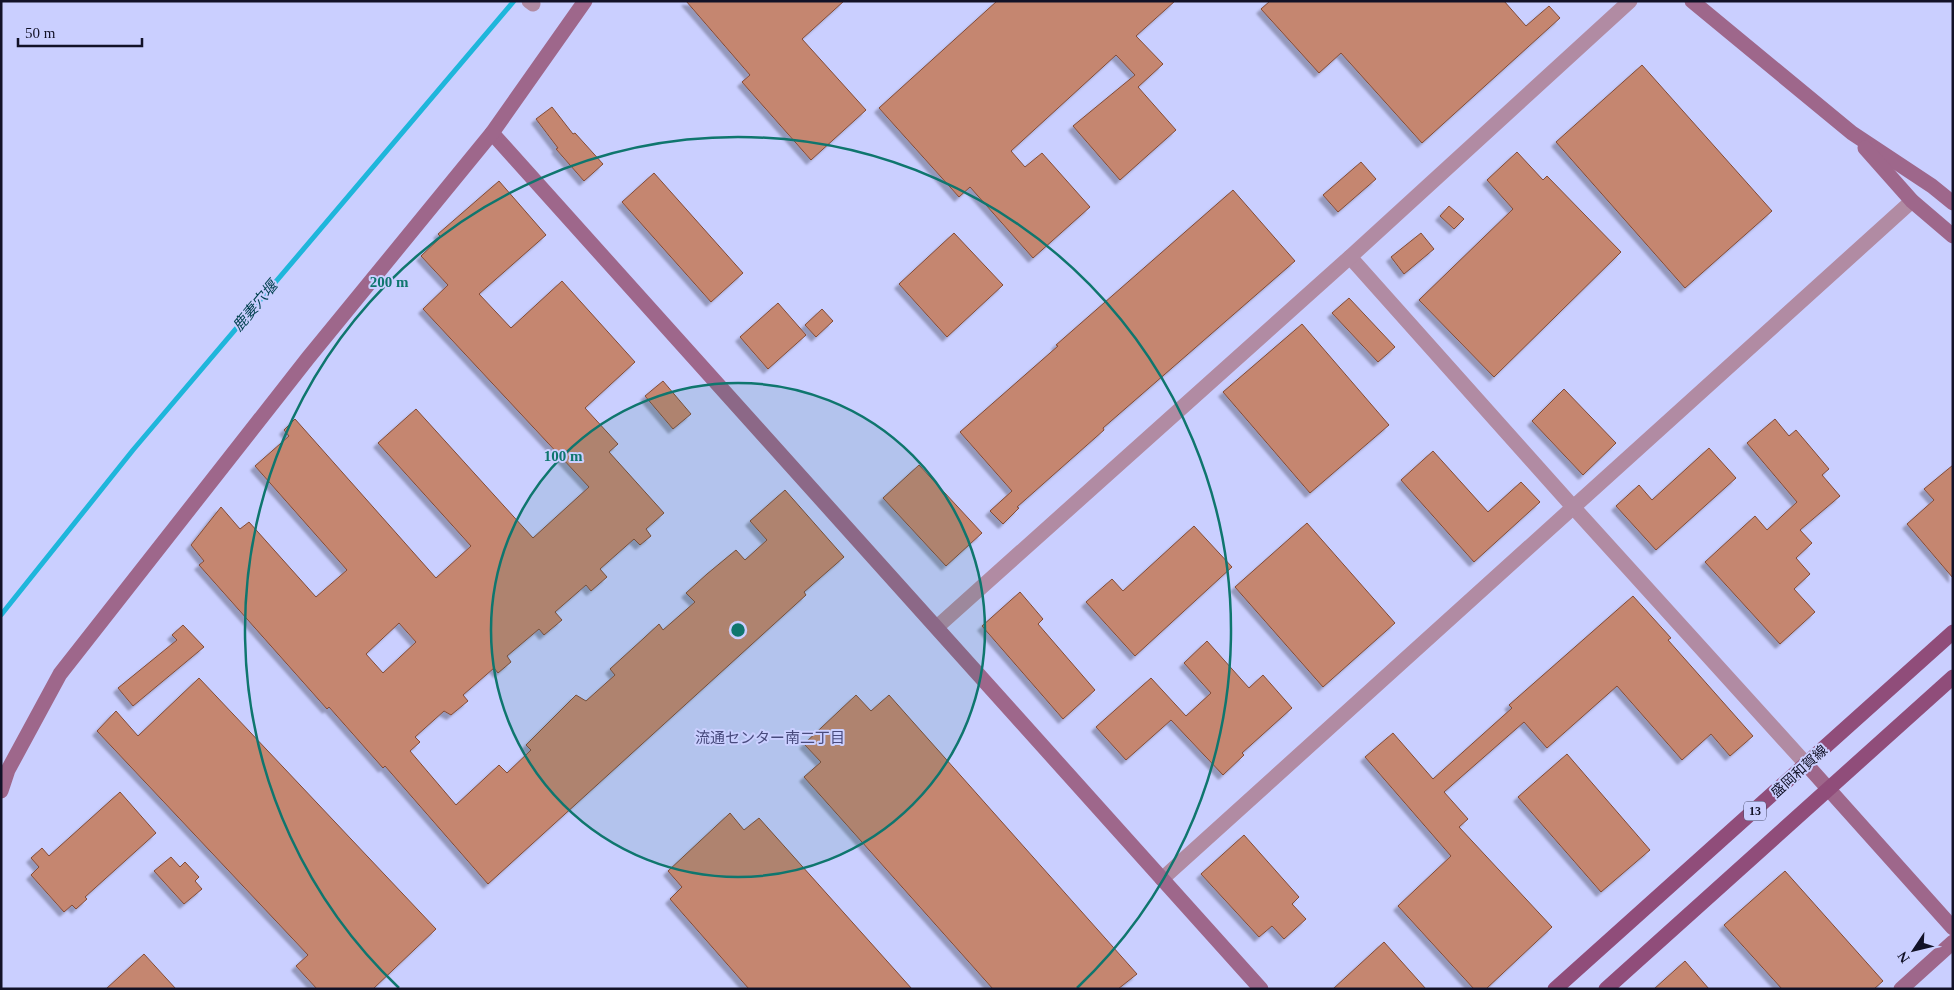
<svg xmlns="http://www.w3.org/2000/svg" width="1954" height="990" viewBox="0 0 1954 990" font-family="'Times New Roman','Noto Sans JP',serif">
  <style>
    .lines { fill: none; stroke-linecap: round; stroke-linejoin: round }
    .stream { stroke: #1eb6db; stroke-width: 5 }
    .building { fill: #c58670; stroke: #844b36; fill-rule: evenodd; filter: url(#shadow) }
    .street { stroke: #b18ba3; stroke-width: 15 }
    .secondary { stroke: #9e678b; stroke-width: 15 }
    .primary { stroke: #904d7a; stroke-width: 15 }
    .ring { fill: none; stroke: #0f766e; stroke-width: 2.5 }
    .labels { text-anchor: middle; stroke-width: 4; stroke-linejoin: round; paint-order: stroke }
    .shield { fill: #cacfff; stroke: #494b68; stroke-width: 1 }
    .shield-label { font-size: 12px; font-weight: bold; fill: #121227 }
    .street-label { font-size: 14px; fill: #121227; stroke: #cacfff }
    .water-label { font-size: 15px; font-style: italic; fill: #003f4e; stroke: #cacfff }
    .neighbourhood-label { font-size: 15px; fill: #484a7d; stroke: #cacfff }
    .centre { fill: #0f766e; stroke: #cacfff; stroke-width: 2.5 }
    .ring-label { font-size: 15px; text-anchor: middle; font-weight: bold; fill: #0f766e; stroke: #cacfff; stroke-width: 4; stroke-linejoin: round; paint-order: stroke }
  </style>
  <defs>
    <filter id="shadow"><feDropShadow dx="-4.5" dy="4.5" stdDeviation="1" flood-color="#0004"/></filter>
  </defs>
  <rect width="100%" height="100%" fill="#cacfff"/>
  <g class="lines">
    <path class="stream" d="M1,615l132,-165 381,-449"/>
  </g>
  <g class="building">
    <path d="M686,1h158l-42,38 64,71 -55,50 -69,-78 8,-7z"/>
    <path d="M997,1h178l-39,35 27,28 -25,23 38,43 -56,50 -47,-54 62,-51 -19,-20 -105,96 14,16 17,-14 48,54 -57,51 -63,-71 -11,10 -80,-89z"/>
    <path d="M1270,1h234l22,25 23,-20 11,12 -138,125 -81,-90 -22,20 -58,-64z"/>
    <path d="M1642,65l130,146 -87,77 -129,-146z"/>
    <path d="M552,107l21,27 2,-1 28,31 -19,17 -28,-32 2,-1 -22,-29z"/>
    <path d="M1517,152l26,28 4,-4 74,76 -127,125 -75,-77 94,-91 -26,-29z"/>
    <path d="M1361,162l15,17 -38,33 -15,-17z"/>
    <path d="M654,173l89,100 -32,29 -89,-100z"/>
    <path d="M499,181l47,54 -67,59 32,34 51,-47 73,81 -50,46 33,36 -9,8 55,61 -18,16 5,7 -11,9 -6,-6 -34,30 7,8 -16,14 -5,-6 -31,27 7,8 -18,15 -5,-6 -32,27 4,6 -13,11 -4,-5 -31,27 5,6 -17,14 -7,-4 -29,26 5,5 -10,9 46,54 43,-40 8,8 24,-23 -5,-5 50,-50 10,6 29,-26 -5,-6 34,-31 15,-14 4,6 32,-28 -9,-9 21,-19 29,-24 9,10 22,-20 -17,-19 35,-31 59,67 -40,35 2,3 -318,289 -103,-118 -2,2 -54,-61 -2,2 -128,-144 5,-4 -13,-16 30,-38 19,22 9,-7 67,75 31,-27 -92,-104 34,-30 -5,-6 11,-11 141,159 35,-32 -93,-103 38,-34 117,129 56,-51 -166,-178 25,-24 -27,-29 20,-19 -3,-3zM399,623l17,19 -33,31 -17,-19z"/>
    <path d="M1233,190l62,71 -192,167 1,2 -87,77 2,1 -16,16 -13,-13 22,-20 -52,-59 98,-86 -2,-1z"/>
    <path d="M1449,206l15,13 -10,10 -14,-13z"/>
    <path d="M954,233l49,52 -56,52 -48,-53z"/>
    <path d="M1421,233l13,16 -30,25 -13,-17z"/>
    <path d="M1349,298l46,49 -17,15 -46,-49z"/>
    <path d="M778,303l28,32 -38,34 -28,-32z"/>
    <path d="M822,309l11,12 -17,16 -11,-12z"/>
    <path d="M1302,324l87,101 -79,68 -87,-101z"/>
    <path d="M663,381l28,33 -18,15 -28,-33z"/>
    <path d="M1564,389l52,54 -33,32 -51,-54z"/>
    <path d="M1775,419l14,17 7,-6 33,39 -7,6 18,21 -40,34 12,13 -16,15 14,16 -16,15 21,23 -35,32 -75,-82 50,-46 12,14 30,-28 -50,-59z"/>
    <path d="M1709,448l27,30 -80,72 -40,-44 23,-21 13,15z"/>
    <path d="M1433,451l55,61 33,-30 19,20 -66,60 -73,-82z"/>
    <path d="M919,465l63,68 -36,33 -63,-68z"/>
    <path d="M1953,465v113l-46,-54 27,-24 -10,-11z"/>
    <path d="M1307,523l88,100 -72,64 -88,-100z"/>
    <path d="M1194,526l38,41 -97,89 -49,-54 26,-23 11,12z"/>
    <path d="M1020,592l23,27 -5,5 57,66 -32,29 -81,-93z"/>
    <path d="M1633,596l38,42 -3,2 85,96 -23,20 -19,-22 -29,26 -65,-74 -70,62 -23,-26 -80,70 24,27 -9,8 93,100 -66,62h-12l-76,-83 53,-50 -86,-99 28,-24 40,46 79,-71 -3,-3z"/>
    <path d="M183,625l21,22 -71,59 -15,-18 59,-48 -5,-5z"/>
    <path d="M1207,641l42,47 14,-13 29,33 -50,45 2,2 -21,20 -52,-55 -45,40 -30,-33 55,-49 35,38 25,-23 -27,-30z"/>
    <path d="M199,678l237,251 -63,60h-56l-21,-23 12,-11 -211,-224 19,-20 22,25z"/>
    <path d="M856,695l15,16 18,-16 248,279 -19,15h-125l-189,-212 17,-15 -17,-18z"/>
    <path d="M1567,754l83,96 -49,42 -83,-95z"/>
    <path d="M120,792l36,41 -71,64 2,2 -11,10 -4,-4 -8,7 -33,-37 8,-8 -8,-9 11,-10 7,8z"/>
    <path d="M730,813l14,17 15,-12 153,171h-163l-79,-90 12,-12 -14,-16z"/>
    <path d="M1244,835l55,62 -7,7 14,15 -22,20 -12,-13 -13,11 -58,-63z"/>
    <path d="M171,857l9,10 5,-5 14,15 -4,4 7,8 -18,15 -30,-33z"/>
    <path d="M1785,871l98,110 -9,8h-92l-58,-64z"/>
    <path d="M1384,942l42,47h-93z"/>
    <path d="M144,954l32,35h-70z"/>
    <path d="M1685,961l24,28h-55z"/>
  </g>
  <g class="lines">
    <g class="street">
      <path d="M529,1l4,3"/>
      <path d="M1350,257l224,251 233,257"/>
      <path d="M937,627l413,-370 280,-256"/>
      <path d="M1162,879l750,-678"/>
    </g>
    <g class="secondary">
      <path d="M1692,1l160,132 80,53 21,17"/>
      <path d="M492,133l769,856"/>
      <path d="M1865,148l47,53 41,35"/>
      <path d="M1807,765l146,163"/>
      <path d="M1,791l7,-21 52,-96 248,-316 184,-225 93,-132"/>
      <path d="M1901,989l52,-47"/>
    </g>
    <g class="primary">
      <path d="M1555,989l398,-357"/>
      <path d="M1606,989l347,-312"/>
    </g>
  </g>
  <circle cx="738" cy="630" r="247" fill="#0f766e" fill-opacity=".12"/>
  <g class="ring">
    <circle cx="738" cy="630" r="247"/>
    <path d="M399 988A493 493 0 1 1 1077 988"/>
  </g>
  <g class="labels">
    <rect class="shield" x="1744" y="801.5" width="22" height="19" rx="4"/>
    <g class="shield-label">
      <text x="1755" y="815">13</text>
    </g>
    <g class="street-label">
      <text transform="translate(1799 771) rotate(-42)" y="5">盛岡和賀線</text>
    </g>
    <g class="water-label">
      <text transform="translate(255 306) rotate(-50)" y="5">鹿妻穴堰</text>
    </g>
    <g class="neighbourhood-label">
      <text x="770" y="743">流通センター南二丁目</text>
    </g>
  </g>
  <circle cx="738" cy="630" r="8" class="centre"/>
  <g class="ring-label">
    <text x="389" y="287">200 m</text>
    <text x="563" y="461">100 m</text>
  </g>
  <rect width="1954" height="990" fill="none" stroke="#121227" stroke-width="5"/>
  <g transform="translate(1914 950) rotate(235)" stroke="#cacfff" stroke-width="4" paint-order="stroke">
  <path d="M0-4L9 19L0 12L-9 19Z" fill="#121227"/>
  <text y="-8" font-size="14" font-weight="bold" text-anchor="middle" fill="#121227">N</text>
  </g>
  <path d="M18 38v8h124v-8" fill="none" stroke="#121227" stroke-width="2.5"/>
  <text x="25" y="38" font-size="15" fill="#121227" stroke="#cacfff" stroke-width="4" paint-order="stroke">50 m</text>
</svg>
